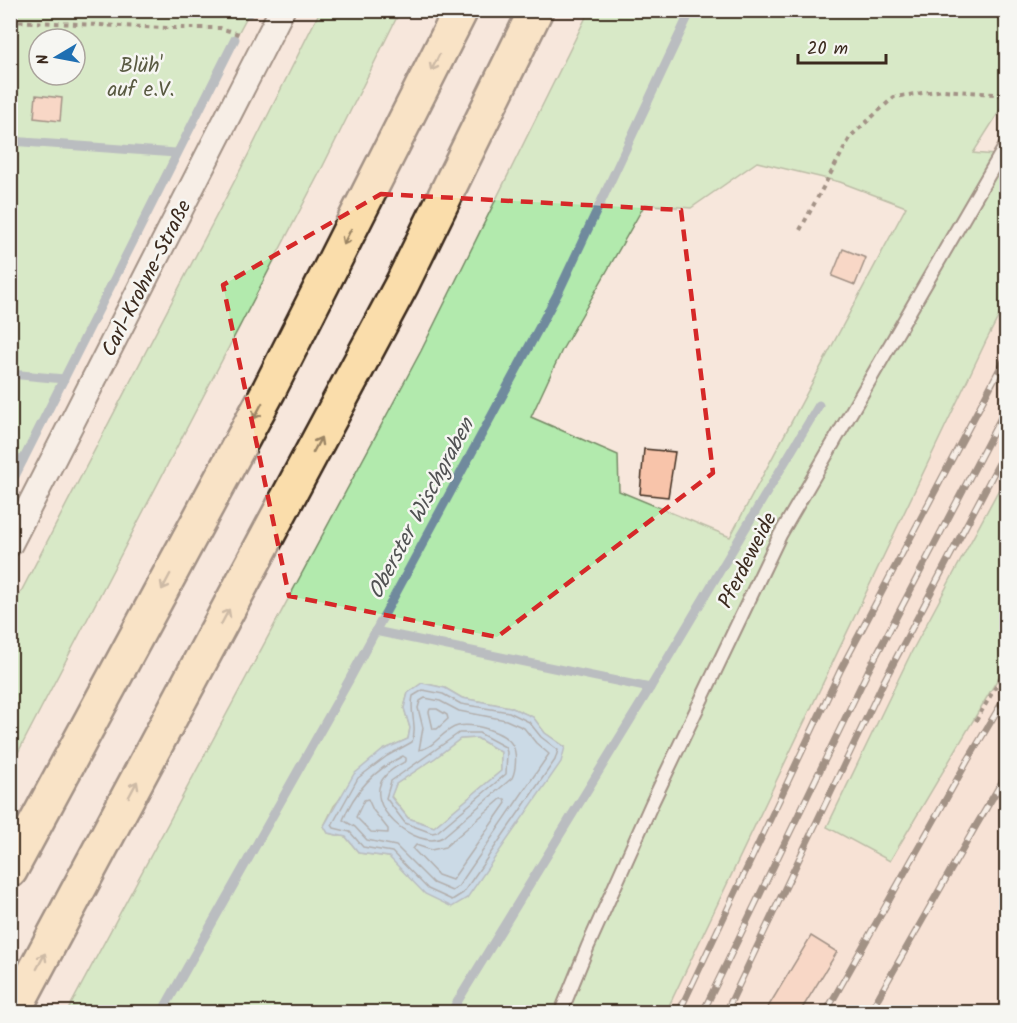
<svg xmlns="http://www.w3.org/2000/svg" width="1017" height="1023" viewBox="0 0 1017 1023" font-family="Kalam,sans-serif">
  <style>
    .built { fill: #f7dccd }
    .green { fill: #b2eaad; stroke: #768a66; stroke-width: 1.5; fill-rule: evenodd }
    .water { fill: #94caf2; stroke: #708a9d; stroke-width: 1.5; fill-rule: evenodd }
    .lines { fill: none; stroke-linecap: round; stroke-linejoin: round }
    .shore { stroke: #5f6a73; stroke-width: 1.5 }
    .stream { stroke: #708a9d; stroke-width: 9 }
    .building { fill: #f8c4aa; stroke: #3b2a1e; stroke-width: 1.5 }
    .lane-casing { stroke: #3b2a1e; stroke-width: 16 }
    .street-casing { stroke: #3b2a1e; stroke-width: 28 }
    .highway-casing { stroke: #3b2a1e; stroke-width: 38 }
    .path { stroke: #3b2a1e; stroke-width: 4; stroke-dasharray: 4.5 4.5; stroke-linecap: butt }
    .lane { stroke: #f6f6f2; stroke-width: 12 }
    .street { stroke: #f6f6f2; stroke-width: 24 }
    .highway { stroke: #faddab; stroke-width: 33 }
    .rail-casing { stroke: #3b2a1e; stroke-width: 7 }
    .rail { stroke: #f6f6f2; stroke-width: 4.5; stroke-dasharray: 14; stroke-linecap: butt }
    .oneway { stroke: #9a8464 }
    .marked { fill: none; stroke: #d62828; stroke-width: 4.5; stroke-dasharray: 12 8; stroke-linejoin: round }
    .labels { text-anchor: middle; stroke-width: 5; stroke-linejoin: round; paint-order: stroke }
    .park-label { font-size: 21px; fill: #595a42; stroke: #f6f6f2 }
    .street-label { font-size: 21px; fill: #3b2a1e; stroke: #f6f6f2 }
    .water-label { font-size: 22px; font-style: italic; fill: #515253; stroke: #f6f6f2 }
  </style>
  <rect width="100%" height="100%" fill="#f7e7dc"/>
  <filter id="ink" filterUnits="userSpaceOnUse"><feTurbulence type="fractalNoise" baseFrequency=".0167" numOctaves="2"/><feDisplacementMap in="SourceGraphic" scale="12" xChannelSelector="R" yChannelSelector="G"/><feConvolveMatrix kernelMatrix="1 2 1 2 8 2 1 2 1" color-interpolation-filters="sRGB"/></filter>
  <g filter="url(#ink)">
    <path class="built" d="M1006,302v174l-95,177 -84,174 63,33 116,-195v347h-340l320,-671z"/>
    <g class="green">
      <path d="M11,11h239l-74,137 -165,334zM39,39h36v36h-36z"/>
      <path d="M320,11h80l-77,155 -312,600v-155l237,-456z"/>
      <path d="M589,11h417v90l-33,52 33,3v146l-20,39 -320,671h-599l354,-661zM757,162l83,20 66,25 -176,330 -111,-46 -1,-36 -87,-38 31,-67 83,-146 46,4zM422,683l23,5 17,10 48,9 23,10 12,16 20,14 -176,110 -30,-4 -13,-16 -18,-4 -4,-7 10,-20 49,-56 25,-11 2,-11 -6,-20 4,-15z"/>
      <path d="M1006,476v189l-116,196 -63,-34 84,-174z"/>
      <path d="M477,738l24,14v19l-67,56 -26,-9 -17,-22 5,-12 39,-26 25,-19z"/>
    </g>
    <path class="water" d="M422,683l23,5 17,10 48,9 23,10 12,16 20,14 -4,15 -94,136 -15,9 -27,-13 -36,-37 -30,-4 -13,-16 -18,-4 -4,-7 30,-52 29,-24 25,-11 2,-11 -6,-20 4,-15zM477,738l24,14v19l-67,56 -26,-9 -17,-21 5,-13 39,-26 25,-19z"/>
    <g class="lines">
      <g class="shore">
        <path d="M423,690l20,4 18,10 48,8 20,10 12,15 17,13 -3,10 -92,133 -11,7 -24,-11 -36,-37 -29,-5 -13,-15 -16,-4 -2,-3 26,-47 29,-22 25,-14c6,-17 -3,-29 1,-46z"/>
        <path d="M425,698l15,3 19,10 47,9 18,8 12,15 13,11 -91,133 -6,4 -19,-8 -37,-37 -29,-6 -12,-13 -12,-7c11,-28 32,-51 60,-64l3,2v3c-7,4 -15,8 -20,14 -28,29 32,77 57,62l69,-59c4,-8 5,-24 1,-32 -8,-15 -40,-23 -55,-20 -15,3 -24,23 -39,24l4,-22 -5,-20 2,-7z"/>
        <path d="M430,709h7l10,6 1,4 -11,10h-4l-4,-17z"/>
        <path d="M459,733h20l26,14 2,5 -1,22 -69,58 -5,1 -27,-10 -19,-25 5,-17z"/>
        <path d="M368,799l5,11 15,19v4l-17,-1 -15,-15 8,-17z"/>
        <path d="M501,799h4l1,4 -54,77 -14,-5 -25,-26 3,-4 15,5 14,-3z"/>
      </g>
      <g class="stream">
        <path d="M249,13l1,-3"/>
        <path d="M10,141l166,12"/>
        <path d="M10,374l54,5"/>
        <path d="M10,459l13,1"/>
        <path d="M10,486l225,-447"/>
        <path d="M375,631l275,57"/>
        <path d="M162,1012l186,-330 211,-391 132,-281"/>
        <path d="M451,1012l199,-324 169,-283"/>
      </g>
    </g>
    <g class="building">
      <path d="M36,95l26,3 -2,23 -26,-3z"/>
      <path d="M843,249l23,9 -11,27 -23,-9z"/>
      <path d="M644,449l31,3 -7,45 -28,-3z"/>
      <path d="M811,936l26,16 -37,60h-35z"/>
    </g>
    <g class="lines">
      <g class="lane-casing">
        <path id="lane" d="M561,1012l27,-66 64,-143 128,-268 226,-390"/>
      </g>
      <g class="street-casing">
        <path id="street" d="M10,544l272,-534"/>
      </g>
      <g class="highway-casing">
        <g id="highway">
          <path d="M10,871l259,-481 192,-380"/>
          <path d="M13,1012l389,-728 134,-274"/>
        </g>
      </g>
      <g class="path">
        <path d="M10,21l156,7h54l22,7"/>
        <path d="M800,230l51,-94 43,-39 50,-7 62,5"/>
        <path d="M976,721l30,-52"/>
      </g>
      <use href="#lane" class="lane"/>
      <use href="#street" class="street"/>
      <use href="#highway" class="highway"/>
      <g class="rail-casing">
        <g id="rail">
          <path d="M679,1012l162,-343 165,-312"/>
          <path d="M703,1012l165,-341 138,-263"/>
          <path d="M726,1012l158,-331 122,-231"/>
          <path d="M826,1012l142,-252 38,-64"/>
          <path d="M870,1012l107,-188 29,-49"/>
        </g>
      </g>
      <use href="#rail" class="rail"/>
    </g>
    <defs><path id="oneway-shaft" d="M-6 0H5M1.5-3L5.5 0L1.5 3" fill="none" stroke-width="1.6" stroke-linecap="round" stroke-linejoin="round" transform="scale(1.5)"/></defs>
    <g class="oneway">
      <use href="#oneway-shaft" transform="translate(435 63) rotate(117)"/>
      <use href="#oneway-shaft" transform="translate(347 237) rotate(117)"/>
      <use href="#oneway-shaft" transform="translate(258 411) rotate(118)"/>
      <use href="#oneway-shaft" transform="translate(317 445) rotate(-62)"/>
      <use href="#oneway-shaft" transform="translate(166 582) rotate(118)"/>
      <use href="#oneway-shaft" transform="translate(225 617) rotate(-62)"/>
      <use href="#oneway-shaft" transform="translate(133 789) rotate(-62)"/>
      <use href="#oneway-shaft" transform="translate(41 961) rotate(-62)"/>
    </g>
  </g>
  <path d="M0 0H1017V1023H0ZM381,194l300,16 32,263 -216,164 -208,-41 -66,-311z" fill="#f7e7dc" fill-opacity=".55" fill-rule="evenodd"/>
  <path class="marked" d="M381,194l300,16 32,263 -216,164 -208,-41 -66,-311z"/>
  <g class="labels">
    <g class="park-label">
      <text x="141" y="72">Blüh'<tspan x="141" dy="24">auf e.V.</tspan></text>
    </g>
    <g class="street-label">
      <text transform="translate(146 278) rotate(-63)" y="7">Carl-Krohne-Straße</text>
      <text transform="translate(747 560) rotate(-63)" y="7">Pferdeweide</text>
    </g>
    <g class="water-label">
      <text transform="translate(420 508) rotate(-62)" y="8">Oberster Wischgraben</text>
    </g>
  </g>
  <rect width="1017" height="1023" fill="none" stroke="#f6f6f2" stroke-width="36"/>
  <rect x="18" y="18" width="981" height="987" fill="none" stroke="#3b2a1e" stroke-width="2" filter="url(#ink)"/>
  <g transform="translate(57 57) rotate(260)"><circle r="28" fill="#f6f6f2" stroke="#aba49d" stroke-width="1.5"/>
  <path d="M0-4.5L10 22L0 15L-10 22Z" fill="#1f6fb2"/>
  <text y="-9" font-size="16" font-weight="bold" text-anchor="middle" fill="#3b2a1e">N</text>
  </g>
  <path d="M798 54v9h88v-9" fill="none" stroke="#3b2a1e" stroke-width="3"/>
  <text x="807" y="54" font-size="18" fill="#3b2a1e" stroke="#f6f6f2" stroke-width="4.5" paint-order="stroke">20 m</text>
</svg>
